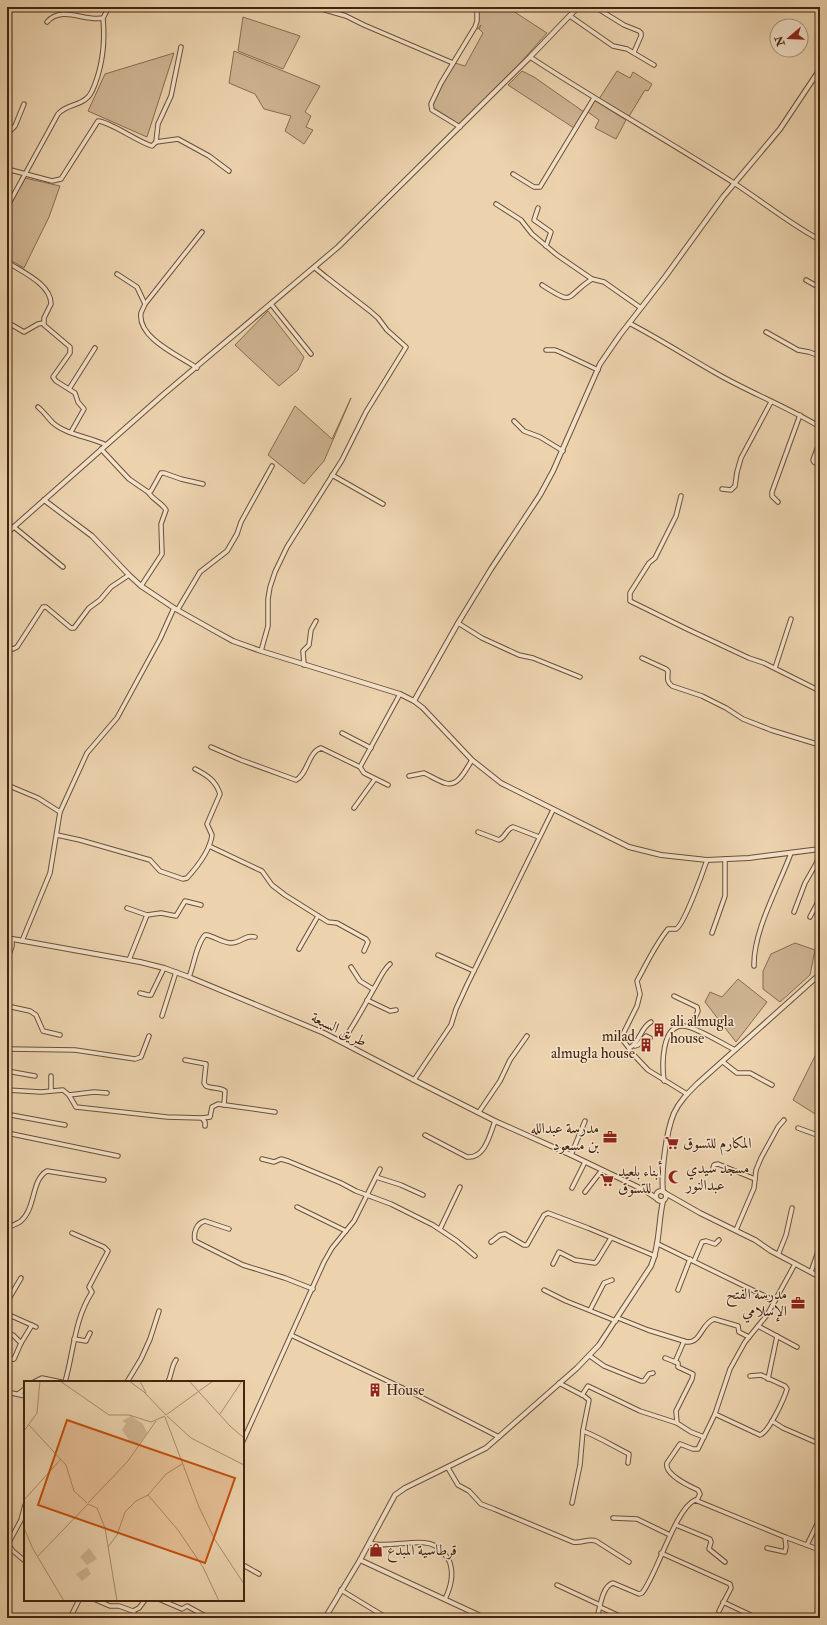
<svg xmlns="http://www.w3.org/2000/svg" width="827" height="1625" viewBox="0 0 827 1625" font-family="'IM FELL Double Pica',Amiri,serif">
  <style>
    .green { fill: #cfb593; stroke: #886c50 }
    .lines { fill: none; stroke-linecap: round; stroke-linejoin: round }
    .minor-casing { stroke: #6c5036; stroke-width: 5.5 }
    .tertiary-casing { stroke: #6c5036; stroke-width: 6 }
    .minor { stroke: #f3e2ca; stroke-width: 3.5 }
    .tertiary { stroke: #f3e2ca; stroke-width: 4 }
    .labels { text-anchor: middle; stroke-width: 3; stroke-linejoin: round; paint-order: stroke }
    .poi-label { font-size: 15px; fill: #42240e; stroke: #f3e2ca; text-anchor: start }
    .street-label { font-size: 15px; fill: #42240e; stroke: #f3e2ca }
    .inset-road { fill: none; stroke: #a88d6e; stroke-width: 1 }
    .view { fill: #c74e0c; fill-opacity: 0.15; stroke: #c74e0c; stroke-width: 2 }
    .inset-edge { fill: none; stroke: #42240e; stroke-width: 2 }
  </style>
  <rect width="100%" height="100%" fill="#ecd3ae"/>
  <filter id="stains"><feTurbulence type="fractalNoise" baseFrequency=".005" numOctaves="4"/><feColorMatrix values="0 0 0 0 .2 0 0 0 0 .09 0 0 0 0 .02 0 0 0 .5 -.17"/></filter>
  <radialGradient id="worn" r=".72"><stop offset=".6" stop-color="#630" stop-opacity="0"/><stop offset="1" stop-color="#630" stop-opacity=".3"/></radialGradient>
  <g class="green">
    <path d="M479,7h28l40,26 -25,28 -63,63 -27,-17 13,-28 10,-16 10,3 18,-33 -4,-4 2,-4 -3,4 -2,-1 2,-6z"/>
    <path d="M243,17l57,19 -17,33 -45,-18z"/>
    <path d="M234,51l86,35 -15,26 6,4 -5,11 7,3 -9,14 -19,-13 6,-15 -27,-7 -9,-15 -26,-11z"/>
    <path d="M174,53l-27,84 -59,-26 17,-37z"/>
    <path d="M522,71l12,6 50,35 -10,16 -66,-43z"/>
    <path d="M617,71l13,7 3,-6 19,12 -4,7 -3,-1 -17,28 -29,-19z"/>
    <path d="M594,100l32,20 -10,19 -21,-11 4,-8 -11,-8z"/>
    <path d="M25,178l35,8 -11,31 -25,51 -17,-10v-46z"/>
    <path d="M268,311l36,46 -6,13 -19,16 -44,-41z"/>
    <path d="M351,398l-27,63 -20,23 -36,-29 27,-49 37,33z"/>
    <path d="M795,943l20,7 -5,25 -30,27 -17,-13v-18l8,-17z"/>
    <path d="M738,979l29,23 -31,40 -31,-40 5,-10 12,5z"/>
    <path d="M816,1054l4,2v61l-27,-17z"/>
  </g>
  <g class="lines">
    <g class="minor-casing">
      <g id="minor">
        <path d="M315,7l31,9 18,9 89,38"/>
        <path d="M595,7l29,18 15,6 2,2v3l-7,16"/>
        <path d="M570,16l43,30 14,3 27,16"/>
        <path d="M47,22c15,-17 38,0 56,-4l6,-11"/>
        <path d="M530,57c67,44 137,83 204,126 29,19 56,41 86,57"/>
        <path d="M460,127l-28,-17 -1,-6 10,-21 34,-56 2,-6v-14"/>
        <path d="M7,134l8,-8 9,-22"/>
        <path d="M156,142l22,-3 31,17 20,15"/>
        <path d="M7,169l45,12 9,-2 37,-58c13,1 38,20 54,25l4,-4 2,-18 13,-28 10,-49"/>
        <path d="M513,174l21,13h6l54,-89"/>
        <path d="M496,204l25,16 11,14 25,21 35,24 12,3 37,26"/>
        <path d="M7,207l51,-93c9,-10 21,-8 29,-16 4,-3 6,-9 8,-14 8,-21 10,-44 8,-66"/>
        <path d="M538,208l-4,12 17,12 -5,14"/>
        <path d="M7,262c15,10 44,22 44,42l-7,14v7l26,22v6l-17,24 3,4 19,12 3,9 6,7 -13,23"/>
        <path d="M117,274l20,13 8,17"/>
        <path d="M806,280l14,8"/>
        <path d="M542,285c34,22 22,12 50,-6"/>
        <path d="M271,304l40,50"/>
        <path d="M629,323c29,15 57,33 85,49 34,20 72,34 106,55"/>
        <path d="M7,325h5l12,7 14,-8 5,-1"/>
        <path d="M766,332l32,18 11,2 11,4"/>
        <path d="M546,350h9l5,2 38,18"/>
        <path d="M197,368c-17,-12 -60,-30 -56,-55 1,-3 3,-6 4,-9l57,-72"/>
        <path d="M69,389l26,-41"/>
        <path d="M38,407c6,5 10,11 15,16 14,12 37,14 53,22"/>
        <path d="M514,421l10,10 16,6 23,14"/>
        <path d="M820,441l-7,19 1,2 6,4"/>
        <path d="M101,449l28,30 19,13 3,-1 10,-18h3l17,6 22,5"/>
        <path d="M332,475l51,29"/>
        <path d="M722,489l9,1 4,-4 2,-14 4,-14 30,-56"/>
        <path d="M681,496l-5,20 -21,42 -6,5 -19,30v8l57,28 62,29 15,5 56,28"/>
        <path d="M778,502l-6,-6v-4l28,-77"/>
        <path d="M14,527l49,40"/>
        <path d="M141,586l21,-32 -1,-30 5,-14c-5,-8 -12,-9 -18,-18"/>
        <path d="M178,609l22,-37 27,-21 10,-17 4,-12 31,-56"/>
        <path d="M458,623l24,15 37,17 14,3 47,19"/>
        <path d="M7,646l6,3 4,-2 26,-40h3l25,21h3l15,-20 11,-8 11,-13 18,-12"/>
        <path d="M261,651l7,-25v-27l2,-12 5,-15 12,-25 55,-87 24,-48 40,-65 -19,-17 -9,-12 -8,-7 -44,-34 -11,-9"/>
        <path d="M642,658l24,11 2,2c0,7 -2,10 4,15l30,10 24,12 17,11 28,11 49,15"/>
        <path d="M304,665l-1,-14 6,-6 2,-15 5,-9"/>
        <path d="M775,668l16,-49"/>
        <path d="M342,733l29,15"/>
        <path d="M211,747l30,13 55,20c12,-6 12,-28 25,-32l39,19 4,6 24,12"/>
        <path d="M360,767l40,-73"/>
        <path d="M409,776l15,-3c7,3 14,8 21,10 13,5 21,-14 27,-23"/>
        <path d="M7,785l31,13 22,14"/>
        <path d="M354,808l21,-29"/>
        <path d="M478,832l21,8c7,-3 7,-11 14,-13l26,10"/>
        <path d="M57,835l23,5 70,20 10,11 23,8 4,-1c11,-12 23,-27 25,-43l-5,-11 13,-30c-4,-13 -13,-19 -25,-25"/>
        <path d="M209,846l53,25 10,14 13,10 43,27 9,1 29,16 2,3 -4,9"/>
        <path d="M127,908l20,7 -18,45"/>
        <path d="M794,912l11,-29 12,-21 3,-12"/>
        <path d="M147,915l14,-2 15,3 9,-15 16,4"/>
        <path d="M810,917l10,-19"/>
        <path d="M712,933l13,-37v-37"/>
        <path d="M22,941l28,-68 10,-61 27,-59 30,-35 43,-79 14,-31"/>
        <path d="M299,949l19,-33"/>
        <path d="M438,955l36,16"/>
        <path d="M7,961l5,-15v-7"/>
        <path d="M754,966c-1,-35 25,-80 37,-113"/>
        <path d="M351,967l9,14 13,8"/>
        <path d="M189,977c5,-12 7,-32 16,-42h2c8,2 17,8 24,8 10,0 15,-9 24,-6"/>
        <path d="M140,993l8,2h3l13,-27"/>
        <path d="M674,996l23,11 1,4 -7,16"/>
        <path d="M367,1000l23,11 6,-1"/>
        <path d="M7,1006l23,5 6,4 7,16 17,4"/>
        <path d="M162,1016l14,-44"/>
        <path d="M651,1022c-11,6 -11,21 -22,26l2,4 17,18 39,24"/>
        <path d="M342,1042c13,-18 23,-38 34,-57 4,-7 8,-16 14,-21"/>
        <path d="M635,1046l3,-1 8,-9 4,2"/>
        <path d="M629,1048l-8,-10 16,-32 3,-12 -3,-13c10,-18 18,-36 31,-52h8c8,-4 27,-57 31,-69"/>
        <path d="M7,1049l68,1 60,9 6,-2 8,-21"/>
        <path d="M185,1060l21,4 -2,19 2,3c6,3 14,1 19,5l-1,14"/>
        <path d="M723,1062l14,11h13l22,12"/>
        <path d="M7,1071l28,5"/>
        <path d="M414,1080l37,-55 5,-16 11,-24 86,-175"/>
        <path d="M664,1081c-2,-15 -3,-57 20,-55 12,1 39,18 51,24"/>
        <path d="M7,1090l34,2 22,-2 6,5 7,12 91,10 35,1 3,4v4"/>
        <path d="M51,1091v-15"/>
        <path d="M69,1095l25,-3 13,1"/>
        <path d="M7,1111l4,4 54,10"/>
        <path d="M479,1112l21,-31 10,-21 17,-24"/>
        <path d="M202,1118l8,-1 2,-10 6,-3 57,8"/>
        <path d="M798,1128l22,8"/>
        <path d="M7,1133l111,23"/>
        <path d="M425,1135l42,22c18,2 23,-23 28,-36"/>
        <path d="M571,1155l14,-34"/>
        <path d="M262,1159l12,3 7,-3 7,2 53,22 15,8 35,13 42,21 24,16 18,15"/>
        <path d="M713,1168l1,-3 4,-1 37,15"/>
        <path d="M376,1177l25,8 22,10"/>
        <path d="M572,1188l13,-26"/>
        <path d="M585,1192l17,-22"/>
        <path d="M297,1207l49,24"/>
        <path d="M7,1228c4,-2 10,-4 14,-7 15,-13 10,-41 26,-50l57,9"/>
        <path d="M229,1229l-24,-8c-8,2 -12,11 -10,20l48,24 42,13 28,11"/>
        <path d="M440,1229l20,-42"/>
        <path d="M736,1230l18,-42 2,-18 5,-12 17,-31 6,-7"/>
        <path d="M491,1242l9,-7 5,-1 19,11h3l17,-30 4,-2 40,15 67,28"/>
        <path d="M658,1244l117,57"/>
        <path d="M778,1255l8,-20 6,-27"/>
        <path d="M694,1261l8,-19 4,-1 9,3 4,-4"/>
        <path d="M553,1264l6,-12 16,8 20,3 2,-2 14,-23"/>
        <path d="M811,1272l9,-26"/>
        <path d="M544,1290l22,11 50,20"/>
        <path d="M678,1290l12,-31"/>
        <path d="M7,1302l14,-24"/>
        <path d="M590,1310l14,-27 8,-3"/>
        <path d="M7,1314l29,13"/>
        <path d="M618,1318l30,12 39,12c14,1 14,-18 27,-23l24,7 1,6 10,5"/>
        <path d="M758,1326l39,21"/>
        <path d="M7,1334l6,1 8,8"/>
        <path d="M291,1335l122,58 86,44"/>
        <path d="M74,1339l12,2 4,-8"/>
        <path d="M590,1356l14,10 37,15h3l5,-7 4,-1"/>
        <path d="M665,1358l13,5v4l15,7 -1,5 -16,32 1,12 14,9 13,5"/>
        <path d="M7,1360l7,-1 7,-16 11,-18"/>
        <path d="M675,1362l9,-21"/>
        <path d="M768,1379l9,-43"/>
        <path d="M34,1382l8,-4 19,4"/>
        <path d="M65,1382c9,-31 9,-62 27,-90l-3,-5 19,-36 -4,-4 -32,-14"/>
        <path d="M127,1382l14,-23 9,-20 9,-28"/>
        <path d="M168,1382c4,-8 3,-15 8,-22"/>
        <path d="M559,1383l25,13 5,4 -6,30 -3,35 -8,38"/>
        <path d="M7,1392l18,4"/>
        <path d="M18,1394l7,-5"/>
        <path d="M582,1395l6,-9 52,25 37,12"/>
        <path d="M715,1414l45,21c9,-3 24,-36 27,-46l-2,-3 -24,-11 -11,1"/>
        <path d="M772,1421l11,7 37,16"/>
        <path d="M583,1431c16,6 30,15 46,23l-1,9"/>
        <path d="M243,1441l81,-179 8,-14 22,-27 26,-52"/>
        <path d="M448,1468l10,17 11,6 12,13 13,5 79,33c8,2 15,-4 23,-1l33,21"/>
        <path d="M697,1500l3,-6 -2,-4c-9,-4 -34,-16 -31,-27l13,-19 13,5h5l17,-35 15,-45 15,-27 22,-27 28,-51"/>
        <path d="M613,1518l24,1 33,16"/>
        <path d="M676,1525l34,14 1,3 -2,7 16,13"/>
        <path d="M370,1543c20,7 59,-10 71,8 4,4 7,5 9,12 4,13 1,24 -5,36"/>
        <path d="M8,1544l5,7 12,10"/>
        <path d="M807,1545l13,-27"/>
        <path d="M7,1546l14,-26 4,-15"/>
        <path d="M767,1548l18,4 1,-5 -1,-10"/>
        <path d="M661,1553l69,31 1,4 -12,23"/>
        <path d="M243,1565l16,9"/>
        <path d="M557,1585l43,20"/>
        <path d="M341,1590l46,28"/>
        <path d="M96,1600l14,6h9l14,5 6,-3 6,-8"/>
        <path d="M161,1600l21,9 5,-3 22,12"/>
        <path d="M723,1602l34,16"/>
        <path d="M600,1607l24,11"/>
        <path d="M133,1611l3,7"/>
        <path d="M7,1615l6,3"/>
        <path d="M70,1618l9,-18"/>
        <path d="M597,1618c3,-10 5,-32 16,-35l26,11 3,-1c15,-18 33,-84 53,-93l90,37 35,13"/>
      </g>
    </g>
    <g class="tertiary-casing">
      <g id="tertiary">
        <path d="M44,500l48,36 37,39 12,11 33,22 39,22 20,11 28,10 139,43 14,7 9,7 49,52 29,23 128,64 32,8 46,5 42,-2 71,-9"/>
        <path d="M7,533l157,-139 174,-147 192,-190 48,-50"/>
        <path d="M414,701l44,-78 33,-54 49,-74 13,-24 47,-107 20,-29 45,-58 58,-80 57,-68 40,-60"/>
        <path d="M7,938l133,24 24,6 25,9 135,56 90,47 81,41 76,34 73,35 12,8"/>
        <circle cx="661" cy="1196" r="5"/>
        <path d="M663,1192c-2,-20 3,-60 11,-79 5,-11 14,-20 23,-29l123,-110"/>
        <path d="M665,1193l35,20 55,27 16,11 49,26"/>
        <path d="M360,1560l125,58"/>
        <path d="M325,1618l35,-58 35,-65 10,-7 81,-40 91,-80 22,-23 52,-79c9,-21 7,-43 12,-65"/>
      </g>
    </g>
    <use href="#minor" class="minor"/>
    <use href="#tertiary" class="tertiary"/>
  </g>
  <defs>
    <g id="building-bare" transform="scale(1.08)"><path d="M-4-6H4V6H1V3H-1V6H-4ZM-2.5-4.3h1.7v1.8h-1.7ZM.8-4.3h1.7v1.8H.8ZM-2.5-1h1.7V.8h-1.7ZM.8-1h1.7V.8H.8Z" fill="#8f2418" stroke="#f3e2ca" stroke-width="2.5" paint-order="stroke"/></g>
    <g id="office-bare" transform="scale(1.08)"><path d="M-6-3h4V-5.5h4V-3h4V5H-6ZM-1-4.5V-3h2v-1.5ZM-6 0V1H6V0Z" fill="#8f2418" stroke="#f3e2ca" stroke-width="2.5" paint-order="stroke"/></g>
    <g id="supermarket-bare" transform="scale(1.08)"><path d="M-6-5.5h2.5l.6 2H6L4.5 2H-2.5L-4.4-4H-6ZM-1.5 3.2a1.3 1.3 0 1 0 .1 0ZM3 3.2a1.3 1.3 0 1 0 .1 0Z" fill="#8f2418" stroke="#f3e2ca" stroke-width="2.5" paint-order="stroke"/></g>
    <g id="mosque-bare" transform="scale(1.08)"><path d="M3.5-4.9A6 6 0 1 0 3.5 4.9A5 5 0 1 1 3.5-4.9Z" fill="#8f2418" stroke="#f3e2ca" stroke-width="2.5" paint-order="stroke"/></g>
    <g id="shop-bare" transform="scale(1.08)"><path d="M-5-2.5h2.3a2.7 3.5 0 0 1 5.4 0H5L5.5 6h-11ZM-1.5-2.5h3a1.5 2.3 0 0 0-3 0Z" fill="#8f2418" stroke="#f3e2ca" stroke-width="2.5" paint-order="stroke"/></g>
  </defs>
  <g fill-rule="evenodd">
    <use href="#building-bare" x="659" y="1030"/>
    <use href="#building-bare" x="646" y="1045"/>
    <use href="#office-bare" x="610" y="1137"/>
    <use href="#supermarket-bare" x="672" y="1143"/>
    <use href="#mosque-bare" x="675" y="1177"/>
    <use href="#supermarket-bare" x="607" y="1180"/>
    <use href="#office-bare" x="798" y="1303"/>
    <use href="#building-bare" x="375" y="1390"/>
    <use href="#shop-bare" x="376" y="1550"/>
  </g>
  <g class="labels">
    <g class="poi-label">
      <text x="670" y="1026">ali almugla<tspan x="670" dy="17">house</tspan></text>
      <text x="635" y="1041" text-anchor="end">milad<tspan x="635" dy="17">almugla house</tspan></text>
      <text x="599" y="1133" text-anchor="end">مدرسة عبدالله<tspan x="599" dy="17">بن مسعود</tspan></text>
      <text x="683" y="1148">المكارم للتسوق</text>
      <text x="686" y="1173">مسجد سيدي<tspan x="686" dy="17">عبدالنور</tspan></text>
      <text x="618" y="1176">أبناء بلعيد<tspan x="618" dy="17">للتسوق</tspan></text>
      <text x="787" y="1299" text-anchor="end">مدرسة الفتح<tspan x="787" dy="17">الإسلامي</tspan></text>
      <text x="386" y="1395">House</text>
      <text x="387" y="1555">قرطاسية المبدع</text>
    </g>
    <g class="street-label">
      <text transform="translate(339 1029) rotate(26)" y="5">طريق السبعة</text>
    </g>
  </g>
  <g transform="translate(24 1381)">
    <rect width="220" height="220" fill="#ecd3ae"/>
    <path d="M107,35l12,8 4,9 -9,12 -9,-5 -7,-10 4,-7 -4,-2zM65,167l8,11 -10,6 -7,-8zM63,186l4,7 -9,7 -6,-7z" fill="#cfb593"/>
    <path class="inset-road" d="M36,0l49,34h20l22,7 14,-6M105,0l15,11 22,23M116,0l6,12M165,0l41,45 14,12M196,33l22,-33M142,34l47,-34M143,35l24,22 53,27M141,36l34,90 16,33 29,44M5,44l37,40 8,26 13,12M0,50l13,-18 3,-32M124,114l30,35 25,37 16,34M0,119l37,-41M64,122l40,-42 28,-40M64,123l9,4 8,20 12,73M0,147l9,21 31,52M84,166l9,-12 8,-23 11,-11 12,-6 18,-21 16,-10M14,175l50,-52"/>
    <path class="view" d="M43,39l168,58 -30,85 -167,-58z"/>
    <rect width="220" height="220" class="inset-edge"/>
  </g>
  <rect width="827" height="1625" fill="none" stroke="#ecd3ae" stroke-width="24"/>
  <rect x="8" y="8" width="811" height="1609" fill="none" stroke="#42240e" stroke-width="2"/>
  <rect x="12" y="12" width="803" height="1601" fill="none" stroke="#42240e"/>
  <g transform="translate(789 38) rotate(251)"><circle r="19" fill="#f3e2ca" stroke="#ac967f"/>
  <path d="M0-3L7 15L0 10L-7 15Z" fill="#8f2418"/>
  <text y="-6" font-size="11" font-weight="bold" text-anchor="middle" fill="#42240e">N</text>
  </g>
  <rect width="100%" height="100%" filter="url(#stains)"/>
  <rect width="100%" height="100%" fill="url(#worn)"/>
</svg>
